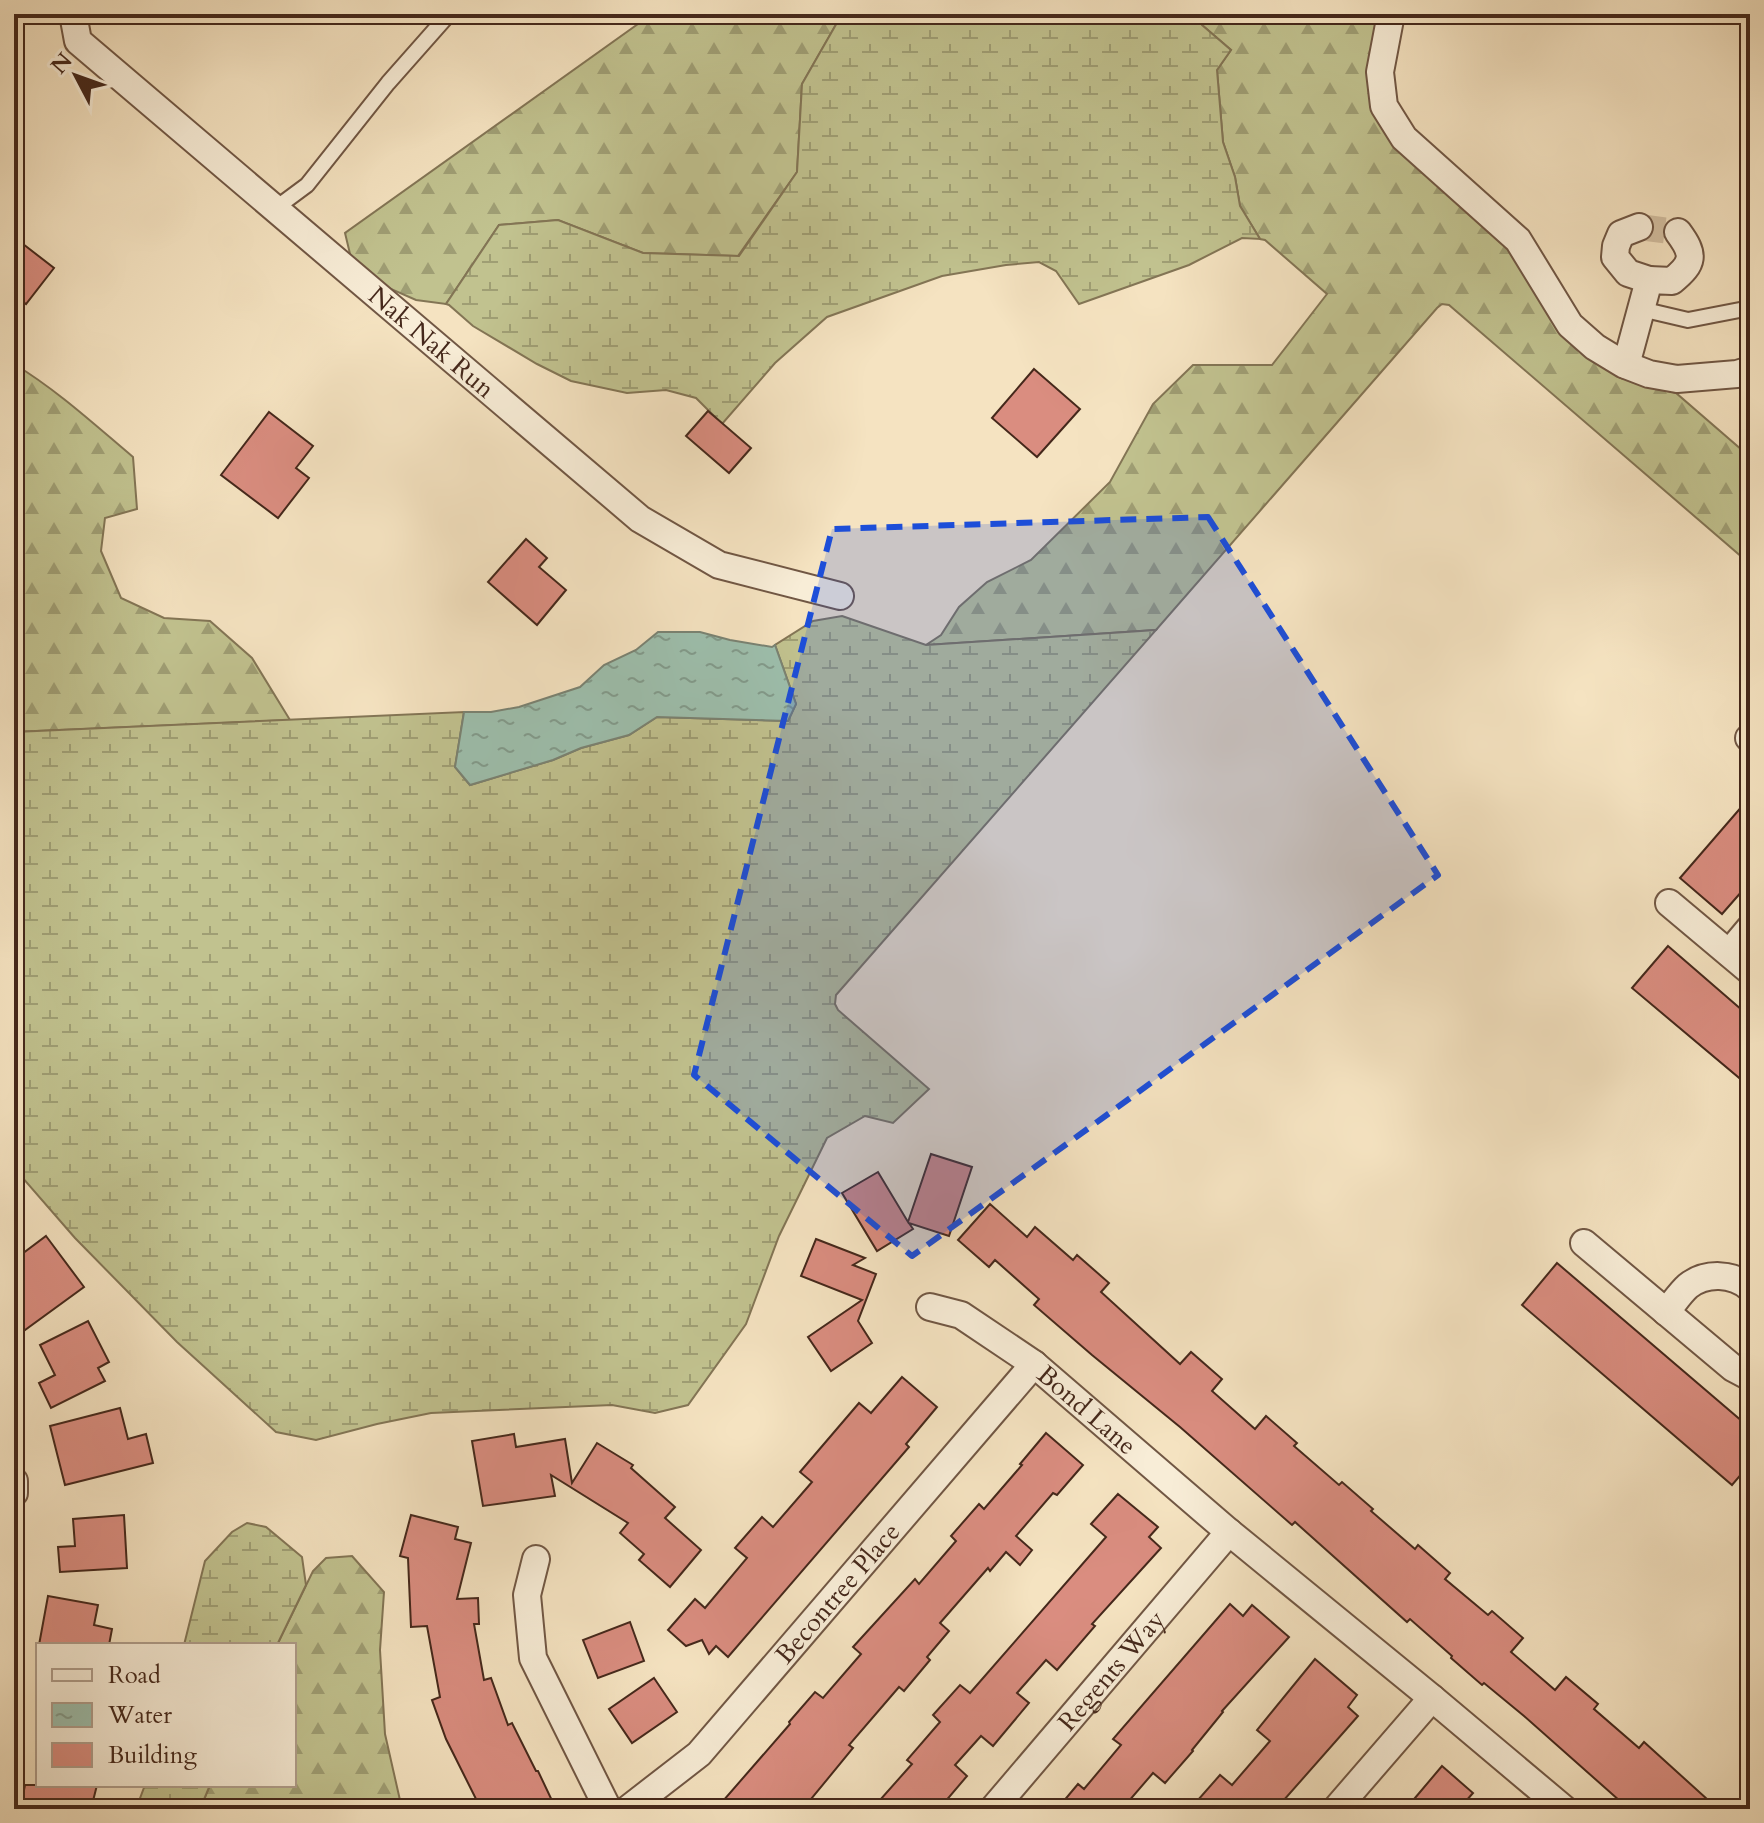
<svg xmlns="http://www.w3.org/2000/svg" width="1764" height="1823" viewBox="0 0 1764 1823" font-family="Cardo,serif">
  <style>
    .forest { fill: url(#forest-firs); stroke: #837555; stroke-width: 2 }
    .wetland { fill: url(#wetland-marsh); stroke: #837555; stroke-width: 2 }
    .water { fill: url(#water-ripples); stroke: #7a8373; stroke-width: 2 }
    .building { fill: #da8d80; stroke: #45281b; stroke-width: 2 }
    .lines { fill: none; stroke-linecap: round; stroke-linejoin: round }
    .minor-tunnel { stroke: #d2bea0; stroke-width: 26; stroke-dasharray: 26 13; stroke-linecap: butt }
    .service-casing { stroke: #715744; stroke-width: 18 }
    .minor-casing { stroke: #715744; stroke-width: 30 }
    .service { stroke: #f8edd7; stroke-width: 14 }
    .minor { stroke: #f8edd7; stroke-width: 26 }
    .marked { fill: #1d4ed8; fill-opacity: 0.2; stroke: #1d4ed8; stroke-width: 6; stroke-dasharray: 16 10; stroke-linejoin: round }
    .labels { text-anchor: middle; stroke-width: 8; stroke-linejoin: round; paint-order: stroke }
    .street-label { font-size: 26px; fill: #45281b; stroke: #f8edd7 }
  </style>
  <defs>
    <pattern id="forest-firs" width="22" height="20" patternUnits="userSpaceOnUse" patternTransform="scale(2)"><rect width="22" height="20" fill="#c1c28f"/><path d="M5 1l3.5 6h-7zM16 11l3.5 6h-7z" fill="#9f9e74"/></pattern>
    <pattern id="wetland-marsh" width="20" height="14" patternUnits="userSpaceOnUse" patternTransform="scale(2)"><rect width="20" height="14" fill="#c1c28f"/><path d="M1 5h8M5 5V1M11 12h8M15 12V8" fill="none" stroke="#9f9e74"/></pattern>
    <pattern id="water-ripples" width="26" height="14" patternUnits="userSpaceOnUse" patternTransform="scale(2)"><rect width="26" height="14" fill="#9dbfad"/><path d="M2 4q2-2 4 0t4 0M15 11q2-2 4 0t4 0" fill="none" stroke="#829b8c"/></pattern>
  </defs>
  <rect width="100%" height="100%" fill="#f5e3c1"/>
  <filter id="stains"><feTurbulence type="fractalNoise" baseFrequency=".0025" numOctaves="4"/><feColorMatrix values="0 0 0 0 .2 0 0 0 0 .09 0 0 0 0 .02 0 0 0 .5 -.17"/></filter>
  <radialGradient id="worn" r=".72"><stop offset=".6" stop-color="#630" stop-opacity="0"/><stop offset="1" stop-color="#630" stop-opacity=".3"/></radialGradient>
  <g class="forest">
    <path d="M652,14h190l-40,70 -5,88 -59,84 -95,-3 -85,-33 -59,5 -53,79 -30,-4 -32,-14 -33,-28 -6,-25z"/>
    <path d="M1202,14h177l-8,91 138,142 140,138 27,8 74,64v107l-301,-259 -7,-1 -5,4 -281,322 -230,15 15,-10 18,-28 28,-25 44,-22 79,-78 43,-78 40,-39h79l55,-71 -62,-54 -5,-1 -20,-33 -5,-29 -12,-35 -6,-72 14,-20 -29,-25z"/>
    <path d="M14,364c43,26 81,61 119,93l4,52 -32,9 -4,33 20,47 43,20 46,3 42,37 38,62 -276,12z"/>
    <path d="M352,1556l32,36 -4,58 5,84 17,75h-207l8,-7 7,-17h84v-140h-17l36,-74 13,-13z"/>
  </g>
  <g class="wetland">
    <path d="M842,14h360v11l29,25 -14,20 6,72 12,35 5,29 20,33 -18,-1 -53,27 -110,39 -23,-33 -17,-9 -33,3 -64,11 -115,41 -52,46 -53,61 -26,-26 -30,-8 -39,3 -56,-12 -34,-17 -64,-38 -24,-21 -3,-1 53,-79 59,-5 85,33 96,3 58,-84 5,-88z"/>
    <path d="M842,616l84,29 230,-15 -320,365 -1,9 3,6 91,79 -36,34 -28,-7 -38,22 -48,98 -33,88 -58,81 -33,8 -43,-8 -181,8 -54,11 -61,16 -40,-8 -99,-90 -102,-104 -61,-70v-436l450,-20 -9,55 15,18 83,-25 28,-12 48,-13 28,-18 131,4 8,-17 -21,-59 38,-24z"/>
    <path d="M247,1523l19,4 36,30 4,28 -29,60h-93l21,-84 27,-29z"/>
    <path d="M145,1785h65l-7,17 -8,7h-59z"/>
  </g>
  <path class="water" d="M658,632h42l30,8 42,7 3,-2 21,59 -8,17 -131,-4 -28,18 -48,13 -28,12 -83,25 -15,-18 9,-55h27l28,-5 61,-20 24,-22 32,-15z"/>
  <g class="building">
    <path d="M14,237l40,31 -28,36 -12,-9z"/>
    <path d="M1034,369l46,40 -43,48 -45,-39z"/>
    <path d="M708,411l43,37 -22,25 -43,-37z"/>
    <path d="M269,412l44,34 -17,22 13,10 -31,40 -57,-43z"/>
    <path d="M526,539l21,19 -8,9 27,23 -29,35 -49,-43z"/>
    <path d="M1750,797v85l-28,32 -42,-36z"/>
    <path d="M1668,946l82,71v70l-118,-99z"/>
    <path d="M931,1154l41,13 -23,69 -40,-13 4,6 -36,22 -35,-58 36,-21 30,50z"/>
    <path d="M990,1204l37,33 8,-10 38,33 4,-5 32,28 -8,9 79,72 11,-12 31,27 -10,12 43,38 11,-13 31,27 -3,3 45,39 3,-3 31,27 -2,2 44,38 3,-4 32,28 -5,6 43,36 4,-4 31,27 -12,14 44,38 11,-13 32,27 -4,5 45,39 5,-6 74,67h-89l-105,-93 -40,-33 -2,2 -31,-27 1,-2 -42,-37 -3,3 -112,-100 -3,3 -112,-98 -88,-72 -58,-50 5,-6 -44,-39 -6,7 -31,-27z"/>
    <path d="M46,1236l38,51 -70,51v-78z"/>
    <path d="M816,1239l49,19 -12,7 23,9 -18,47 14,22 -41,28 -23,-34 54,-37 -61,-24z"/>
    <path d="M1557,1263l193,165v36l-18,21 -210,-180z"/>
    <path d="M88,1321l21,41 -11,6 7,13 -54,27 -12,-25 16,-8 -15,-30z"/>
    <path d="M902,1377l35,30 -31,37 3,3 -181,210 -12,-11 -7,8 -7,-14 -16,6 -18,-16 27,-31 10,9 42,-50 -12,-10 27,-31 11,10 39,-45 -12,-10 59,-69 12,10z"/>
    <path d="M120,1408l8,31 18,-5 7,29 -88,22 -15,-59z"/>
    <path d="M1046,1433l37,32 -26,30 -4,-2 -37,43 16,14 -12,15 -14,-13 -16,19 -2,-3 -48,55 9,8 -22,26 3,3 -26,31 -5,-4 -50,58 4,3 -46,56 -3,-2 -6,7h-82l74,-85 -1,-2 26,-30 8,6 38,-44 -8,-7 62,-68 4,5 37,-43 -5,-5 28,-32 5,5 38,-44 -2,-1z"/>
    <path d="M514,1434l2,13 49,-8 7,44 25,-40 36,22 -2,3 44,39 -10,11 36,32 -31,37 -31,-27 5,-6 -24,-21 8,-10 -77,-48 4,21 -72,10 -11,-65z"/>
    <path d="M1118,1494l40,33 -9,10 12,11 -69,76 3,2 -38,44 -11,-10 -29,33 12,10 -36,43 -12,-10 -26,29 12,11 -28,33h-67l40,-45 -5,-4 33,-38 -7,-7 27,-30 10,8 136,-156 -15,-13z"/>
    <path d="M124,1515l3,53 -67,4 -2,-25 17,-1 -2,-27z"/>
    <path d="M411,1515l47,12 -3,12 16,4 -14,56 21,-1 1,26h-5l10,56 7,-2 17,47 4,-2 24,48h2l18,38h-75l-35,-70 -14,-39 8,-3 -13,-71 -16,1 -3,-69 -8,-2z"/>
    <path d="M48,1596l50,9 -4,20 18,4 -3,16h-70z"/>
    <path d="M1230,1604l13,12 9,-11 37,32 -67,74 1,1 -31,38 1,1 -28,32 -12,-10 -31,36h-65l21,-25 6,5 37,-44 -8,-6z"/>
    <path d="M630,1622l14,39 -46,17 -15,-38z"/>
    <path d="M1315,1659l42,36 -9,12 10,9 -82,93h-86l30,-34 12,10 38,-44 -13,-11z"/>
    <path d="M654,1678l23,34 -45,31 -23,-34z"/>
    <path d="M1442,1766l31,27 -14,16h-31l-13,-11z"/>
    <path d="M25,1785h72l-6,24h-77v-21l10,2z"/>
  </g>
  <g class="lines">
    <path class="minor-tunnel" d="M1639,227l39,5"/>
    <g class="service-casing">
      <g id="service">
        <path d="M276,208l31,-23 81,-102 61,-69"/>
        <path d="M1641,309l47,11 62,-12"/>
      </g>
    </g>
    <g class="minor-casing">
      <g id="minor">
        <path id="s1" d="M73,14l5,27 562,478 79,46 121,31"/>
        <path d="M1391,14l-11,58 4,34 20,32 114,102 52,85 25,22 28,17 26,10 28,5 60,-5 13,-4"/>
        <path d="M1639,227l-18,7 -5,12 -1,11 13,16 21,7"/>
        <path d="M1626,365l23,-85 23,1c22,-18 23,-26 6,-49"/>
        <path d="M1749,738l1,1"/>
        <path d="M1669,903l81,68"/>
        <path d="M1729,953l21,-25"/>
        <path d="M1584,1243l149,125 17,9"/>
        <path id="s2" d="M930,1307l31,8 73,49 195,168 203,166 132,111"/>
        <path d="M1666,1312c7,-8 14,-19 22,-26 18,-14 45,-13 62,2"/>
        <path d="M14,1481v12"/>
        <path d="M536,1559l-9,36 6,63 75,151"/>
        <path id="s3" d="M628,1809l71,-55 335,-390"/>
        <path id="s4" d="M993,1809l236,-277"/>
        <path d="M1336,1809l96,-111"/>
      </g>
    </g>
    <use href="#service" class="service"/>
    <use href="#minor" class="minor"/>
  </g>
  <path class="marked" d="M1208,517l230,358 -526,381 -218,-181 138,-546z"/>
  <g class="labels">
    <g class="street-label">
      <text dy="9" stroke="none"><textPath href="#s1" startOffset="492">Nak Nak Run</textPath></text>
      <text dy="9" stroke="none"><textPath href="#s2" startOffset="190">Bond Lane</textPath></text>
      <text dy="9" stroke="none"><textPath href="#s3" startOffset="302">Becontree Place</textPath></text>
      <text dy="9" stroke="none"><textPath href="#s4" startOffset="182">Regents Way</textPath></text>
    </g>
  </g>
  <rect width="1764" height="1823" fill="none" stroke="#f5e3c1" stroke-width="48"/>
  <rect x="16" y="16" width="1732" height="1791" fill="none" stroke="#45281b" stroke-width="4"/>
  <rect x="24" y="24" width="1716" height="1775" fill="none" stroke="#45281b" stroke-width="2"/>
  <rect x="36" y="1643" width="260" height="144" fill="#f8edd7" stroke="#b09e8c" stroke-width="2"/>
  <rect x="52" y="1669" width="40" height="12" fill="#f8edd7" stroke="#b09e8c" stroke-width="2"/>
  <text x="108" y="1683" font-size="24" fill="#45281b">Road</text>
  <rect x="52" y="1703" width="40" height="24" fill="url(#water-ripples)" stroke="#b09e8c" stroke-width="2"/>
  <text x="108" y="1723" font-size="24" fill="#45281b">Water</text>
  <rect x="52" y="1743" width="40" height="24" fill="#da8d80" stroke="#b09e8c" stroke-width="2"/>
  <text x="108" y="1763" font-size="24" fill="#45281b">Building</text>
  <g transform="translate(76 76) rotate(311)" stroke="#f8edd7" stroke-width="6" paint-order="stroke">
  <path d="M0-6L14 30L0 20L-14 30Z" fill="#45281b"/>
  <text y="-12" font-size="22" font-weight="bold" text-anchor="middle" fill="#45281b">N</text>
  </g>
  <rect width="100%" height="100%" filter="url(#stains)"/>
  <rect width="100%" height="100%" fill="url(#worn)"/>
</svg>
